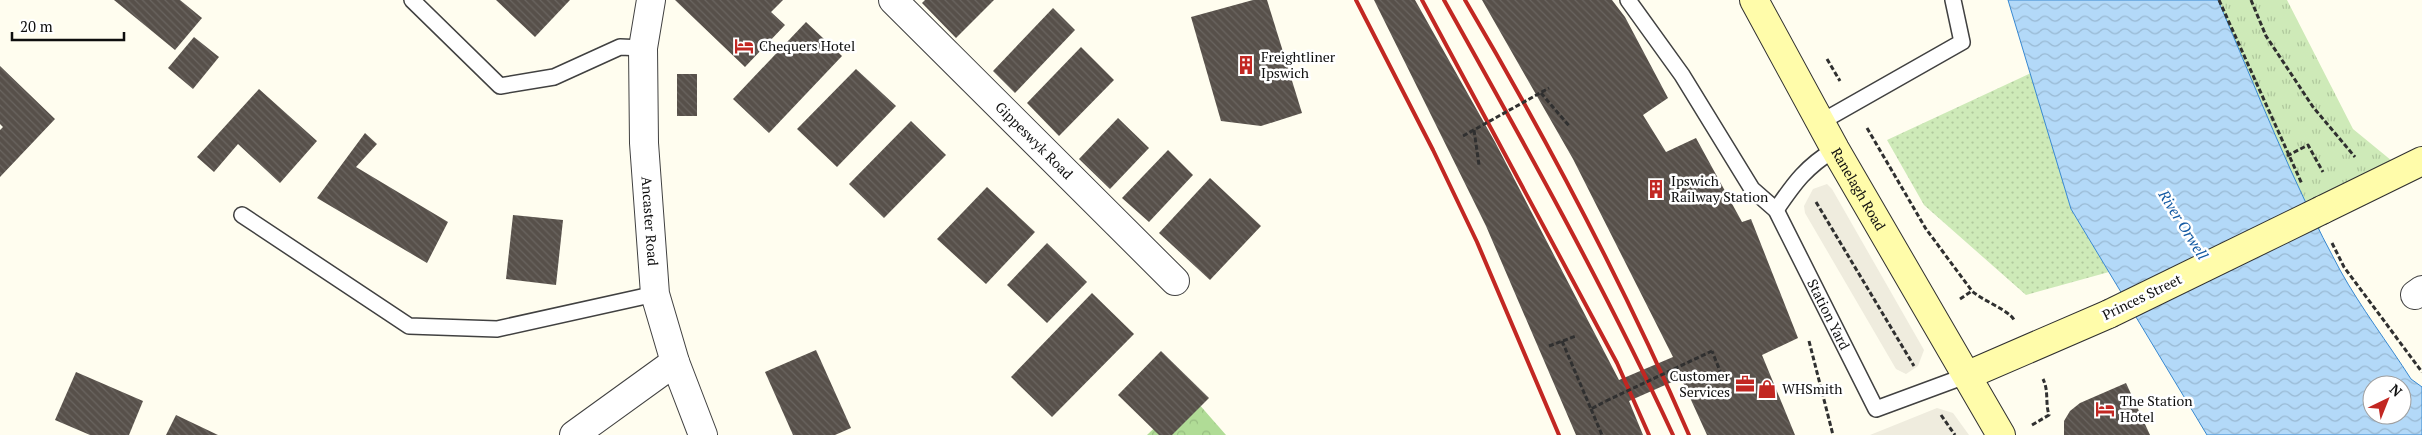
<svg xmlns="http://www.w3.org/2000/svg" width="2422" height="435" viewBox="0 0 2422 435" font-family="'PT Serif',serif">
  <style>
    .grass { fill: url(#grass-dots) }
    .forest { fill: url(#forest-crowns) }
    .park { fill: url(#park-tufts) }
    .plaza { fill: #efecde }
    .water { fill: url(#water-waves); stroke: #3888d0; fill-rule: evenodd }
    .building { fill: url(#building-back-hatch) }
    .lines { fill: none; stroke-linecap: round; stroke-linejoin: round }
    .lane-casing { stroke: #414141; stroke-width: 18 }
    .street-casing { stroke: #414141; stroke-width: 30 }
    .secondary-casing { stroke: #303030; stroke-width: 30 }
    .path { stroke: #303030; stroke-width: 3; stroke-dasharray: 5 2.5; stroke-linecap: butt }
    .lane { stroke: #fff; stroke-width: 15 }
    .street { stroke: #fff; stroke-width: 28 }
    .secondary { stroke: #fffcaa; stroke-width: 28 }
    .rail { stroke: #c22722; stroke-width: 4 }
    .secondary-bridge-casing { stroke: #303030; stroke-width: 30; stroke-linecap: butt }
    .path-bridge { stroke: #303030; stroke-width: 3; stroke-dasharray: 5 2.5; stroke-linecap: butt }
    .secondary-bridge { stroke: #fffcaa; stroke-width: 28 }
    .labels { text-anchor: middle; stroke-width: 5; stroke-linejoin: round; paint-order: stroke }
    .poi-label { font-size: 14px; fill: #0e0e0e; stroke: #fff; text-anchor: start }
    .street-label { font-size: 14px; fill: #0e0e0e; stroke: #fff }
    .water-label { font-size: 15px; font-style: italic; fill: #145aa3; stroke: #fff }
  </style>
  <defs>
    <pattern id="grass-dots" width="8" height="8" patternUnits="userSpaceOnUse" patternTransform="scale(1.25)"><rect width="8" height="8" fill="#ceeab8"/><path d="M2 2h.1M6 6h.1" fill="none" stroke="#b0c89d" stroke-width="1.8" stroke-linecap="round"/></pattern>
    <pattern id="forest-crowns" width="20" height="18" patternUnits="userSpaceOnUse" patternTransform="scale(1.25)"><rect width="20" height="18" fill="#b0dc96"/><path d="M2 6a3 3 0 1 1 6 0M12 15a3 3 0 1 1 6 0" fill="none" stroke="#96bc80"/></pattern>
    <pattern id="park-tufts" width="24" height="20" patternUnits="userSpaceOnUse" patternTransform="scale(1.25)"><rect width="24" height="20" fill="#ceeab8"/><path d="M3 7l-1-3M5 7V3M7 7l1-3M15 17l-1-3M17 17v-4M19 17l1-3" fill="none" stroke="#b0c89d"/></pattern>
    <pattern id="water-waves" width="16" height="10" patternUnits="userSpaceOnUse" patternTransform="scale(1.25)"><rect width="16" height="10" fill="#b3d9f8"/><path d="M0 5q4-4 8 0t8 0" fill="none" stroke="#99b9d3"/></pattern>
    <pattern id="building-back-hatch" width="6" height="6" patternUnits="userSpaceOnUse" patternTransform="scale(1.25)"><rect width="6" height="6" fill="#57504a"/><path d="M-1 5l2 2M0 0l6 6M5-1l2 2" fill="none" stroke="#6a6560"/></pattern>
  </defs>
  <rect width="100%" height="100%" fill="#fffdef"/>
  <path class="grass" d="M2031,73l40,136 38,63 -83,23 -102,-90 -37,-65z"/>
  <path class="forest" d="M1190,394l36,41h-79z"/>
  <path class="park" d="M2218,0h69l66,129 50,41 -63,32 -21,28 -22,-44z"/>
  <g class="plaza">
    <path d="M1827,184l5,5 92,161 -6,16 -12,8 -10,-5 -91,-156 -1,-7 9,-17z"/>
    <path d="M1937,408l16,5 16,22h-99z"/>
  </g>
  <path class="water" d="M2008,0h210c39,91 75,184 122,270 21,38 48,73 71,109l11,8v48h-215l-136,-226zM2372,385h30v30h-30z"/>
  <g class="building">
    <path d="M114,0h66l22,18 -27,32z"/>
    <path d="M496,0h74l-35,37z"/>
    <path d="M675,0h108l-12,12 14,13 -40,42z"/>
    <path d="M925,0h69l-38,38 -34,-35z"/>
    <path d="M1253,0h14l35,113 -41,13 -40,-5 -30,-104z"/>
    <path d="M1374,0h41l80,142 124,238 54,-23 -100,-198 -91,-159h130l13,17 43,81 -25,17 23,37 30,-14 46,84 9,-3 47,119 -36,17 33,80h-88l-26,-57 -52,23 14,34h-67l-90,-209z"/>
    <path d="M1053,8l22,22 -60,63 -22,-22z"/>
    <path d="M806,22l36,34 -73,77 -36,-34z"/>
    <path d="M194,37l25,20 -26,32 -25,-21z"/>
    <path d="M1081,47l33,33 -55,56 -32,-33z"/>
    <path d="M0,66l55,53 -55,58v-47l3,-3 -3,-3z"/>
    <path d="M856,69l40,37 -59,61 -40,-38z"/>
    <rect x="677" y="74" width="20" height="42"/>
    <path d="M259,89l58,52 -37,42 -42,-39 -24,28 -17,-15z"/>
    <path d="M1118,118l31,30 -39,41 -31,-30z"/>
    <path d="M911,121l35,34 -62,63 -35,-34z"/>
    <path d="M365,133l12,11 -21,23 92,55 -21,41 -110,-65z"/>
    <path d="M1168,150l25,25 -44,47 -27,-24z"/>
    <path d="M1210,178l51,48 -51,54 -51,-47z"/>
    <path d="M987,187l48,45 -49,52 -49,-45z"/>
    <path d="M513,215l50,5 -7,65 -50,-6z"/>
    <path d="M1047,243l40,39 -40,41 -40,-38z"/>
    <path d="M1092,293l42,41 -82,83 -41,-40z"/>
    <path d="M816,350l35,78 -16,7h-42l-28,-63z"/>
    <path d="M1161,351l48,47 -37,37h-13l-41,-40z"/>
    <path d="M76,372l67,29 -14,34h-39l-35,-15z"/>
    <path d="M2126,383l24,52h-86v-14l6,-10 10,-8z"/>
    <path d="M176,415l42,20h-52z"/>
  </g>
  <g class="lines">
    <g class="lane-casing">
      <g id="lane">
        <path d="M412,0l88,86 54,-9 66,-30 23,1"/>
        <path id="s1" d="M1628,0l54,75 70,114 24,21 100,199 92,-34"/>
        <path d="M1821,122l141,-80 -9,-42"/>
        <path d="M1776,210c19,-28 30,-43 59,-61"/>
        <path d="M242,215l167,111 88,3 158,-35"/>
      </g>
    </g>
    <g class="street-casing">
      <g id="street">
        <path id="s2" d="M651,0l-8,48 1,95 11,151 20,68 28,73"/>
        <path id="s3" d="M893,0l282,281"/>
        <path d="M2415,295l7,-5"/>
        <path d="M574,435l101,-73"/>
      </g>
    </g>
    <g class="secondary-casing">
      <g id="secondary">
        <path id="s4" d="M1754,0l81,149 166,286"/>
        <path d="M2322,210l100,-49"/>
        <path d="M1968,375l141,-61"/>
      </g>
    </g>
    <g class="path">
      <path d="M2219,0l83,184"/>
      <path d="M2251,0l15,36 47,71 42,50"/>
      <path d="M1827,59l13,22"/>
      <path d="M1541,93l29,34"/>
      <path d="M1867,128l59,101 46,62c11,10 37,19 42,29"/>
      <path d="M1474,130l5,35"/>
      <path d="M2287,156l21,-11 15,27"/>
      <path d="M1816,202l98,164"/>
      <path d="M2332,243l12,24 78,105"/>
      <path d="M1960,299l12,-8"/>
      <path d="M1562,341l29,68 15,-8"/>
      <path d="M1809,341l24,94"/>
      <path d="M1549,346l27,-10"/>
      <path d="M1702,383l20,-7 -10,-25"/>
      <path d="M1591,409l11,26"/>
      <path d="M1941,415l14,20"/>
      <path d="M2032,425l17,-10c-4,-13 0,-24 -6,-36"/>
    </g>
    <use href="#lane" class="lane"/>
    <use href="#street" class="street"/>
    <use href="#secondary" class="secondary"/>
    <g class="rail">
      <path d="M1356,0l77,150 44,92 82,193"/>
      <path d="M1422,0l195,363 32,72"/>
      <path d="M1444,0c80,143 160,286 229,435"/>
      <path d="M1465,0c83,141 159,285 224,435"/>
    </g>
    <g class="secondary-bridge-casing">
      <path id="secondary-bridge" d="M2109,314l213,-104"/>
    </g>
    <g class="path-bridge">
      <path d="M1463,136l86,-48"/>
      <path d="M1606,401l106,-50"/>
    </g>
    <use href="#secondary-bridge" class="secondary-bridge"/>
  </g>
  <defs>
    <g id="hotel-bare" transform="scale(1.5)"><path d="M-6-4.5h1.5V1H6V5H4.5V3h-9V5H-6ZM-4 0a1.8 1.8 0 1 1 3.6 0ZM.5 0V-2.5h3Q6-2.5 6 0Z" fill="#c22722" stroke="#fff" stroke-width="2.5" paint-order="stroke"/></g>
    <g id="building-bare" transform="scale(1.5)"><path d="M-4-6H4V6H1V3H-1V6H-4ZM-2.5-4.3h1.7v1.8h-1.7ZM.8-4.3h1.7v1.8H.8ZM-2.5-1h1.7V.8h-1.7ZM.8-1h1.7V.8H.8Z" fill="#c22722" stroke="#fff" stroke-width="2.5" paint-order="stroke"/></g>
    <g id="office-bare" transform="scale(1.5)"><path d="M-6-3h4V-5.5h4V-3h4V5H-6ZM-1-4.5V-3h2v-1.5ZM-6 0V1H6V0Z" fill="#c22722" stroke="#fff" stroke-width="2.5" paint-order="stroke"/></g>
    <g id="shop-bare" transform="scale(1.5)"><path d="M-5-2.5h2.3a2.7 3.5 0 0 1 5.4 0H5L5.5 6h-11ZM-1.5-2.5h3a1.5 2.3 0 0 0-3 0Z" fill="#c22722" stroke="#fff" stroke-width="2.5" paint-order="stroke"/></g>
  </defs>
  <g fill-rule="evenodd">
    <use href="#hotel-bare" x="744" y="46"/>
    <use href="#building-bare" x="1246" y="65"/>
    <use href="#building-bare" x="1656" y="189"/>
    <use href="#office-bare" x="1745" y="384"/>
    <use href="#shop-bare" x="1767" y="389"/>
    <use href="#hotel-bare" x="2105" y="409"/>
  </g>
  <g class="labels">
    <g class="poi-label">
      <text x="759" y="51">Chequers Hotel</text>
      <text x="1261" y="62">Freightliner<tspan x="1261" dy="16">Ipswich</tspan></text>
      <text x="1671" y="186">Ipswich<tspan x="1671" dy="16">Railway Station</tspan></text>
      <text x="1730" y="381" text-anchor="end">Customer<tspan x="1730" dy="16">Services</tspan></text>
      <text x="1782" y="394">WHSmith</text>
      <text x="2120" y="406">The Station<tspan x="2120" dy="16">Hotel</tspan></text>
    </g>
    <g class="street-label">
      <text dy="5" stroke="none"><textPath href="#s3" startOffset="199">Gippeswyk Road</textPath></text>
      <text dy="5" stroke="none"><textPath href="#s4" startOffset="216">Ranelagh Road</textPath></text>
      <text dy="5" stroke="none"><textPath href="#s2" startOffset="222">Ancaster Road</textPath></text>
      <text transform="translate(2142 297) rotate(-26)" y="5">Princes Street</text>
      <text dy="5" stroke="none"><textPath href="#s1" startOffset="375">Station Yard</textPath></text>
    </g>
    <g class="water-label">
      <text transform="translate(2183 225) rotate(58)" y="5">River Orwell</text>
    </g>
  </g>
  <g transform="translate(2387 400) rotate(43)"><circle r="24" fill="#ffffff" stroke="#9f9f9f"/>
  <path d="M0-4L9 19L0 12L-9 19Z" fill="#c22722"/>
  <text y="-8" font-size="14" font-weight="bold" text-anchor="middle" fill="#0e0e0e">N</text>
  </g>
  <path d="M12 32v8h112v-8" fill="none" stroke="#0e0e0e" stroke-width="2.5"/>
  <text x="20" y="32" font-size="15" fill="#0e0e0e" stroke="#ffffff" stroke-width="4" paint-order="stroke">20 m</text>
</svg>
